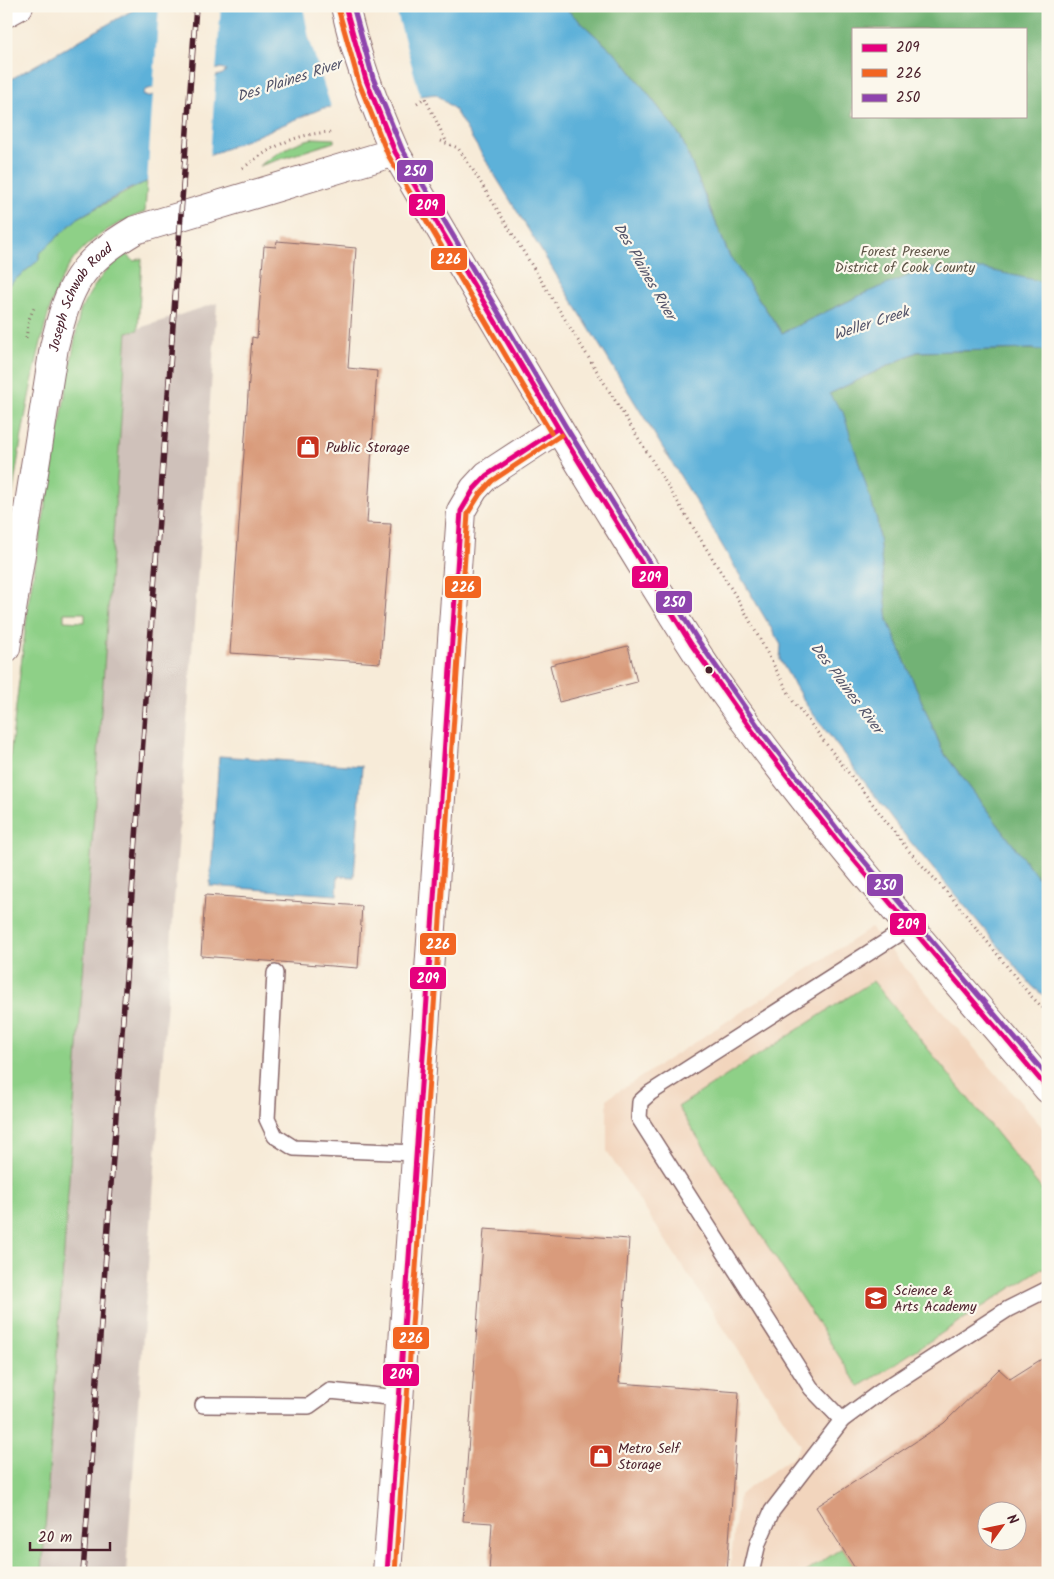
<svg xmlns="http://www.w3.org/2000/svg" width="1054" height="1579" viewBox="0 0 1054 1579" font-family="Kalam,sans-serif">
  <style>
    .built { fill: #f2d5bd; fill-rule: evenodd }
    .industrial { fill: #cfc1ba }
    .green { fill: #8ed087; stroke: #6c7859; fill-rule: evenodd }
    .forest { fill: #72b274; stroke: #5e6850; fill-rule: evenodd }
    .water { fill: #5db1d9; stroke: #546882; fill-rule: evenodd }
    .pier { fill: #f7ebd8 }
    .building { fill: #d99b7b; fill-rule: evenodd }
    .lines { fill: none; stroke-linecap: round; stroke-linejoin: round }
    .lane-casing { stroke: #876668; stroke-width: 18 }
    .secondary-casing { stroke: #876668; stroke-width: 30 }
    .primary-casing { stroke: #876668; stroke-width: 30 }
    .path { stroke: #876668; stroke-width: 3; stroke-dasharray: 1 4; stroke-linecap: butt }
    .lane { stroke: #fff; stroke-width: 15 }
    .secondary { stroke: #fff; stroke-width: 28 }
    .primary { stroke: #fff; stroke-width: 28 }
    .rail-casing { stroke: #4a1f2b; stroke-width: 5.5 }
    .rail { stroke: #fbf7ec; stroke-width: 4; stroke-dasharray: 11; stroke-linecap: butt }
    .bus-1-casing { stroke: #fbf7ec; stroke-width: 9 }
    .bus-2-casing { stroke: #fbf7ec; stroke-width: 9 }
    .bus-3-casing { stroke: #fbf7ec; stroke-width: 9 }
    .bus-1 { stroke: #e5007d; stroke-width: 5 }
    .bus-2 { stroke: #f26522; stroke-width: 5 }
    .bus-3 { stroke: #8e44ad; stroke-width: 5 }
    .bus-dot { fill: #4a1f2b; stroke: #fbf7ec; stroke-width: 2 }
    .labels { text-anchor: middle; stroke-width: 4.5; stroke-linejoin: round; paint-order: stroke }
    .park-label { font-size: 14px; fill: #5e5447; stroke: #fbf7ec }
    .street-label { font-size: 14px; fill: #4a1f2b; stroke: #fbf7ec }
    .poi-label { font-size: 14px; fill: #4a1f2b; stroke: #fbf7ec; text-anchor: start }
    .water-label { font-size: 15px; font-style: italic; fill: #515268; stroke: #fbf7ec }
    .line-badge { stroke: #fbf7ec; stroke-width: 2 }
    .badge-label { font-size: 14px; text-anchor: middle; font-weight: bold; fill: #fff }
  </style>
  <rect width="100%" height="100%" fill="#fbf7ec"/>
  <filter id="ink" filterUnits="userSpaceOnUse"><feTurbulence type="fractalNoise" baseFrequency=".02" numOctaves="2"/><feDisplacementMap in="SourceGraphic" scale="10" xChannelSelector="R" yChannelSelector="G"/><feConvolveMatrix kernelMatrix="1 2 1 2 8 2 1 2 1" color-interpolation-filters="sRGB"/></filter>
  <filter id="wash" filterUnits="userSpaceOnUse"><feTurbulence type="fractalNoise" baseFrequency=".0096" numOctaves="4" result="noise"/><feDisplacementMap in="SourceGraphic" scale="20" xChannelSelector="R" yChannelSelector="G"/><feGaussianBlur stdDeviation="1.12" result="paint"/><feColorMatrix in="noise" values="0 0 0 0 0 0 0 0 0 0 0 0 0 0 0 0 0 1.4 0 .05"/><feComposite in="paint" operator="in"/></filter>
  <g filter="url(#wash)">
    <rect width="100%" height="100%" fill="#f7ebd8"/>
    <path class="built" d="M871,928l177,206v439h-319l10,-78 56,-40 6,-10 -194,-293v-53zM986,1512h30v30h-30z"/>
    <path class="industrial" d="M217,303l-91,1270h-84l85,-1241z"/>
    <g class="green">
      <path d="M314,138l20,1v3l-75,24c18,-13 33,-23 55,-28z"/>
      <path d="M147,181l-2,31c-25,10 -48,21 -67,42 -24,28 -31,65 -40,101 -14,59 -22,119 -32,178v-246l33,-27v-6l39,-36z"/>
      <path d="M125,253l9,8 8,-3 -4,72 -11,2 -85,1241h-36v-784l23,-190 51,-288c12,-24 24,-41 45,-58zM64,613h21v9l-21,-1z"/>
      <path d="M873,981l175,216v69l-9,4 -180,117 -181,-280z"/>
      <path d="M842,1548l16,25h-53z"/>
    </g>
    <g class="forest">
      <path d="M563,6h485v277l-13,-1 -172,12 -81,39 -53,-78 -48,-118 -58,-76zM853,29h172v87h-172z"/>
      <path d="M1032,349l16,2v540l-105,-139 -55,-131 -11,-101 -48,-126 88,-42z"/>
    </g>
    <g class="water">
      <path d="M140,6h423l60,55 58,76 48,118 53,78 81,-39 65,-26 57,1 63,14v68l-16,-2 -115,3 -88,42 14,18 34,108 11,101 55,131 105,139v108l-15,-12 -130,-154 -98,-130 -25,-43 1,-15 -78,-132 -249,-404 -18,-15 -113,14 -196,82 -49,28 -39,36v6l-33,27v-205zM397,14l1,4 -88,23 -1,-3zM221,68l5,2 -3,4 -76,23 -4,-3 2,-4z"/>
      <path d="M219,756l143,10 -8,111 -16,-1 -1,19 -127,-9z"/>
    </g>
    <g class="pier">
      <path d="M159,6h62l-5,66 -63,19z"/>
      <path d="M303,6h92l26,92 -89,12 -23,-72z"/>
      <path d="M216,73l-6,84 -63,26 6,-90z"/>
    </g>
    <g id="blocks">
      <g class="building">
        <path d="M277,241l79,7 -8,120 29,3 -10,152 24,1 -11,139 -150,-10 22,-316 5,1 7,-92 12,1z"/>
        <path d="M628,646l9,36 -78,20 -9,-37z"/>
        <path d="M205,895l157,11 -4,62 -157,-12z"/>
        <path d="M484,1229l145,10 -10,144 120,9 -12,181h-238l3,-50 -29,-2z"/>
        <path d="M1048,1355v218h-190l-42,-66 128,-84 55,-54 11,10zM986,1512h30v30h-30z"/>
      </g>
    </g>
  </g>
  <g filter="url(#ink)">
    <use href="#blocks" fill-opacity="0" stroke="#876668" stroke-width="1"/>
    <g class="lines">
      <g class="lane-casing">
        <g id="lane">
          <path d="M275,973l-8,146 8,17 19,12 122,5"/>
          <path d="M203,1405l106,1 21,-15 69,7"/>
          <path d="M842,1420l-31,-32 -172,-270 1,-16 10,-9 259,-166"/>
          <path d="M751,1573l7,-30 14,-32 70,-91 38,-28 128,-83 40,-20"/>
        </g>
      </g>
      <g class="secondary-casing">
        <g id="secondary">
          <path d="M6,13l13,-7"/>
          <path id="s1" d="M6,648l48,-301c15,-62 25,-84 81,-117l260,-78"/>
          <path d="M387,1573l74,-1062 13,-22 13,-14 70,-46"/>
        </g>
      </g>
      <g class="primary-casing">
        <path id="primary" d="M345,6c11,51 29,99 50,146 73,124 145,248 221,371 33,53 65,108 101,160 101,143 218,273 331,406"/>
      </g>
      <g class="path">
        <path d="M417,103l8,-5 21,43"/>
        <path d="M441,141l17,7 15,22 270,438 50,93 116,150 44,48 76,95 19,19"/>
        <path d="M243,168c29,-22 54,-35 91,-36"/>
        <path d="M26,338l3,-19 5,-11"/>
      </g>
      <use href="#lane" class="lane"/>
      <use href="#secondary" class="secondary"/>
      <use href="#primary" class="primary"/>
      <g class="rail-casing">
        <path id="rail" d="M83,1573l113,-1567"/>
      </g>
      <use href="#rail" class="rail"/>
      <g class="bus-1-casing">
        <g id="bus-1">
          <path d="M345,6l21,74 29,72 165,279 131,213 65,92 80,103 212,250"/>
          <path d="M387,1573l74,-1062 13,-22 13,-14 70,-46"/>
        </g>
      </g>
      <g class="bus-2-casing">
        <g id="bus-2">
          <path d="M338,8l21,75 29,72 163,278"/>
          <path d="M395,1573l73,-1060 12,-19 12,-13 69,-46"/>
        </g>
      </g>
      <g class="bus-3-casing">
        <path id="bus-3" d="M353,6l20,72 29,71 164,278 131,212 65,93 80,103 206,242"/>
      </g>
      <use href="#bus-1" class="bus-1"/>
      <use href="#bus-2" class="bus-2"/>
      <use href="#bus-3" class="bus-3"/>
    </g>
  </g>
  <defs>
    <g id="shop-square" transform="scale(1.25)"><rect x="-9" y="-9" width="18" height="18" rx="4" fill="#c8321e" stroke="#fbf7ec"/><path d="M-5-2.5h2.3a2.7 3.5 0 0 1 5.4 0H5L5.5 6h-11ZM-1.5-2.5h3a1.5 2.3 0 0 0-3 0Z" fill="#fff"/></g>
    <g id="school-square" transform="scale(1.25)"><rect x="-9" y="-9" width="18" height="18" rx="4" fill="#c8321e" stroke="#fbf7ec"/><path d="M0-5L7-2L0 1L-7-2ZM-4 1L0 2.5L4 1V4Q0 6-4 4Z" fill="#fff"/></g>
  </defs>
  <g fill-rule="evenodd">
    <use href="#shop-square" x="308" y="447"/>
    <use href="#school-square" x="876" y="1298"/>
    <use href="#shop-square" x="601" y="1456"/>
  </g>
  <circle class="bus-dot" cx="709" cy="670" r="4.5"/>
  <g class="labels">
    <g class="park-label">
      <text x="905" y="256">Forest Preserve<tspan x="905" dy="16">District of Cook County</tspan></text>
    </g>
    <g class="street-label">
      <text dy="5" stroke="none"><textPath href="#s1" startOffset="362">Joseph Schwab Road</textPath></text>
    </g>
    <g class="poi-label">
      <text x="326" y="452">Public Storage</text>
      <text x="894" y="1295">Science &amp;<tspan x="894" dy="16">Arts Academy</tspan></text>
      <text x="618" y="1453">Metro Self<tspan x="618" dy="16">Storage</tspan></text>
    </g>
    <g class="water-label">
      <text transform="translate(289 80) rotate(-18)" y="5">Des Plaines River</text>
      <text transform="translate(645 271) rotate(60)" y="5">Des Plaines River</text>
      <text transform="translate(871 323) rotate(-18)" y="5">Weller Creek</text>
      <text transform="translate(847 688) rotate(53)" y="5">Des Plaines River</text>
    </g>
  </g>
  <g class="line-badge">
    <rect x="396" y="159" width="38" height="24" rx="5" fill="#8e44ad"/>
    <rect x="408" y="193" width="38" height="24" rx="5" fill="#e5007d"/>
    <rect x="430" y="247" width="38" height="24" rx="5" fill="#f26522"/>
    <rect x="631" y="565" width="38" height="24" rx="5" fill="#e5007d"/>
    <rect x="444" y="575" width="38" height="24" rx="5" fill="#f26522"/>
    <rect x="655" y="590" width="38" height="24" rx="5" fill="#8e44ad"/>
    <rect x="866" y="873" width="38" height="24" rx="5" fill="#8e44ad"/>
    <rect x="889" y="912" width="38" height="24" rx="5" fill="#e5007d"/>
    <rect x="419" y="932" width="38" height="24" rx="5" fill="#f26522"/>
    <rect x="409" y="966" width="38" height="24" rx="5" fill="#e5007d"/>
    <rect x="392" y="1326" width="38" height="24" rx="5" fill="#f26522"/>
    <rect x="382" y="1363" width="38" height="24" rx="5" fill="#e5007d"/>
  </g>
  <g class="badge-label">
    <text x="415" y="176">250</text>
    <text x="427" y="210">209</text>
    <text x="449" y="264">226</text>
    <text x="650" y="582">209</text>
    <text x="463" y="592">226</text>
    <text x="674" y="607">250</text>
    <text x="885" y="890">250</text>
    <text x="908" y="929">209</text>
    <text x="438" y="949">226</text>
    <text x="428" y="983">209</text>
    <text x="411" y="1343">226</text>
    <text x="401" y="1379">209</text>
  </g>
  <rect width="1054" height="1579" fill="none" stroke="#fbf7ec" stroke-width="25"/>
  <rect x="852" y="28" width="175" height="90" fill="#fbf7ec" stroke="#b4a19f"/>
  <rect x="862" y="44" width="25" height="8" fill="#e5007d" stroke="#b4a19f"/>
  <text x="896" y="52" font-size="15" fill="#4a1f2b">209</text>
  <rect x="862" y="69" width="25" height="8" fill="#f26522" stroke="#b4a19f"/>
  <text x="896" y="78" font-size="15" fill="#4a1f2b">226</text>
  <rect x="862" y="94" width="25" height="8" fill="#8e44ad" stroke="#b4a19f"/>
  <text x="896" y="102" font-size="15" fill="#4a1f2b">250</text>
  <g transform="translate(1002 1526) rotate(57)"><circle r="24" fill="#fbf7ec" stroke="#b4a19f"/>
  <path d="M0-4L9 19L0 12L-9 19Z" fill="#c8321e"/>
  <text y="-8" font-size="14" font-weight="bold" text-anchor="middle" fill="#4a1f2b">N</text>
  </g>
  <path d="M30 1542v8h80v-8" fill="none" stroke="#4a1f2b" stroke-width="2.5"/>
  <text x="38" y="1542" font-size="15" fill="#4a1f2b" stroke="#fbf7ec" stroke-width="4" paint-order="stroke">20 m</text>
</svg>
